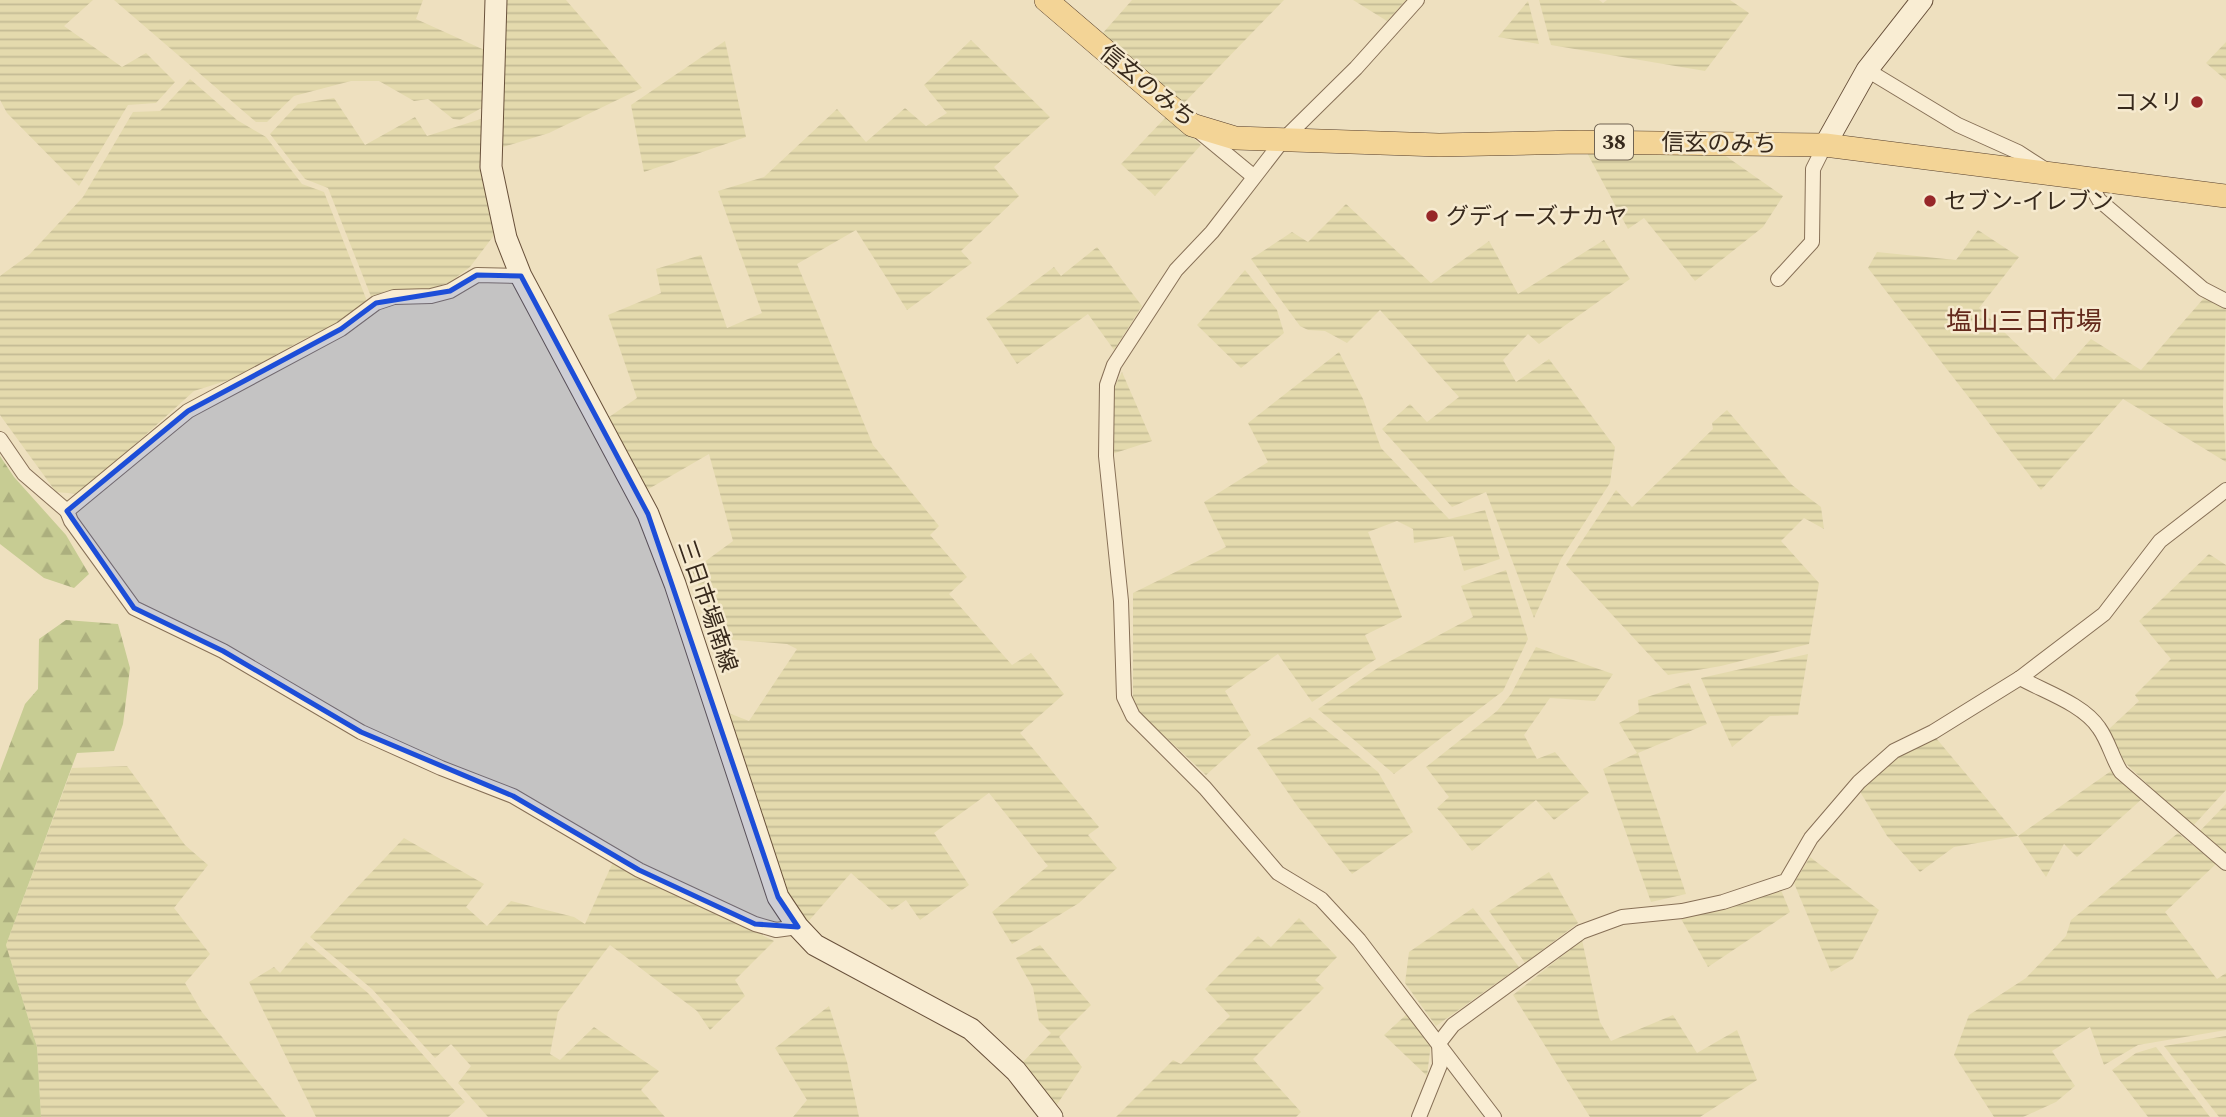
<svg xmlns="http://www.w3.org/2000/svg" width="2226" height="1117" viewBox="0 0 2226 1117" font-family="Spectral,'Noto Sans JP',serif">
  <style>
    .farmland { fill: url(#farmland-rules) }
    .forest { fill: url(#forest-firs) }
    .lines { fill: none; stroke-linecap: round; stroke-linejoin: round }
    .street-casing { stroke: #877057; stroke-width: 16 }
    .secondary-casing { stroke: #69513b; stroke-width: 23 }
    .primary-casing { stroke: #553e2c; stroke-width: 24 }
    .street { stroke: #f9edd3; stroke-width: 14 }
    .secondary { stroke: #f9edd3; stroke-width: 21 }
    .primary { stroke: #f3d496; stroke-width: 23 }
    .marked { fill: #1d4ed8; fill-opacity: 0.2; stroke: #1d4ed8; stroke-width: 5; stroke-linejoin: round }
    .poi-dot { fill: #972729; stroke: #f6eacf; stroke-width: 2.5 }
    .labels { text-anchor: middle; stroke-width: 5; stroke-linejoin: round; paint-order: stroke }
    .shield { fill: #f6eacf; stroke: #706352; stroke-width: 2 }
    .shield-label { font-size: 21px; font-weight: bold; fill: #37291c }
    .street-label { font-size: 23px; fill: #37291c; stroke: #f6eacf }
    .poi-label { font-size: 23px; fill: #37291c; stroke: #f6eacf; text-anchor: start }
    .quarter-label { font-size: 26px; fill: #64291b; stroke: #f6eacf }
  </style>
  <defs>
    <pattern id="farmland-rules" width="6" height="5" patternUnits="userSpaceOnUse" patternTransform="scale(1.75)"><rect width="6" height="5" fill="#e4daad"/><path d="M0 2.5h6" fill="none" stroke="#c4bb94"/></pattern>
    <pattern id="forest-firs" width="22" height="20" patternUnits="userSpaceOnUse" patternTransform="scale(1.75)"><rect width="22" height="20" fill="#c7cc93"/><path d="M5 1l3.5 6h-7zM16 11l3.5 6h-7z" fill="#acaf7e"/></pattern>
  </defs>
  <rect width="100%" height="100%" fill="#eee0bf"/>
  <g class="farmland">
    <path d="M0,0h93l-29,26 58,41 24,-14 29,29 -19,21 -28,2 -49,81 -72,-73 -7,-13z"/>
    <path d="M114,0h309l-7,19 75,34 -4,52 -27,15 -7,-1 -25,-20 -14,2 -35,-20h-28l-57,15 -27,26h-11z"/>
    <path d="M504,0h62l76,88 -93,45 -46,14z"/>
    <path d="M1132,0h152l-101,104 -81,-70z"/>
    <path d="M1353,0h53l-19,21z"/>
    <path d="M1539,0h60l4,3 4,-3h123l19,13 -44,58 -154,-26z"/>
    <path d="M1528,1l11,43 -41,-7z"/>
    <path d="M971,40l79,77 -56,50 25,29 -58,55 11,12 -65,47 -51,-80 -59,34 76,181 66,81 -9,9 37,42 -18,17 63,71 19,-12 33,41 -44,39 79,94 -11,8 29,33 -38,35 -67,41 -20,-32 56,-46 -59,-73 -55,40 35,52 -49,35 -14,-20 -14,10 -41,-37 -45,51 -19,-24 -61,-188 23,9 48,-72 -10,-5 -64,-5 -31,-68 41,-30 -24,-87 -64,37 -36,-74 28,-19 -29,-83 53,-22 -5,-24 45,-14 26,73 35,-15 -44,-122 46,-14 73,-68 29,33 39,-34 21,18 21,-13 -23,-28z"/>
    <path d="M725,41l21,96 -102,35 -13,-67z"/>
    <path d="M2226,42v38l-20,-17z"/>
    <path d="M190,79l47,41 29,17 36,47 22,8 43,109 -38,30 -23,7 -74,41 -38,12 -114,103 -24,-2 -56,-77v-139l30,-22 53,-57 50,-85 27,-1z"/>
    <path d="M334,98l31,47 50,-28 12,19 57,-18 11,116 -25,33 -20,15 -25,9 -53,8 -44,-111 -23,-9 -35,-45 28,-30z"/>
    <path d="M1168,115l33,30 -46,51 -34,-32z"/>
    <path d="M1586,151l134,1 63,44 -20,31 -68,54 -51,-63 -16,11z"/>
    <path d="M1346,204l85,79 58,-42 29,53 86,-54 26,39 -91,65 -11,-10 -25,26 13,22 33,-23 66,88 -5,36 -49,76 -27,59 -48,-126 -34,15 -70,-78 28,-25 17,18 32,-25 -79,-87 -33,33 -22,-12 -17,-1 -8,-4 -49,-67 41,-27 16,10z"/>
    <path d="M1978,230l41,27 -40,51 75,72 37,-41 50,31 63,-72 22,10 -3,98 3,56 -103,-63 -82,91 -173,-222 9,-16 79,8z"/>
    <path d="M1097,247l45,59 -28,44 -26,-36 -71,50 -31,-46 68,-51 7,9z"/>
    <path d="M1245,270l32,40 7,23 -43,35 -44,-43z"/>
    <path d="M1339,352l24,47 18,49 68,71 36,-9 15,49 -36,12 -11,-35 -39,7 -1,-14 -16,-8 -29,11 34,85 -37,18 11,24 -64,43 -34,-48 -53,37 26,44 -45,40 -65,-61 -8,-15v-106l93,-46 -22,-45 64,-40 -20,-39z"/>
    <path d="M1122,372l30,69 -40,13 2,-66z"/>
    <path d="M1727,410l65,75 29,22 3,22 -20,-11 -23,23 38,42 -10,61 -88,22 -53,9 -102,-110 50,-75 16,17 81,-78 -1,-6z"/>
    <path d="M2209,554l17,11v225l-34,37 -74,-71 -9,-27 30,-28 -4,-6 36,-36 -32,-38z"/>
    <path d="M1506,570l22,69 -25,52 -109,83 -76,-65 61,-42 94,-50 -12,-31z"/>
    <path d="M1536,647l77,27 -18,27 -45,-3 -26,37 13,24 18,-7 34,41 -35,27 -18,-20 -64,51 -35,-43 12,-11 -23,-30 71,-56 14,-17z"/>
    <path d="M1808,654l-10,61 -28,1 -38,31 -31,-69z"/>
    <path d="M1689,683l18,41 -69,29 48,141 -35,8 -48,-133 34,-16 -18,-30 20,-11 -1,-12z"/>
    <path d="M1310,717l68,55 35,60 -61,42 -54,-67 -41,-59z"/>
    <path d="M1936,738l82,98 93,-65 31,28 -65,58 -13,-13 -18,33 -28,-41 -64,11 -34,25 -33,-36 -28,-46 37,-32z"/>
    <path d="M127,766l58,79 23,20 -34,43 36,46 -25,29 17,29 84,105h-245l-4,-70 -31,-102 66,-177z"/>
    <path d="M2226,804v53l-27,-25z"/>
    <path d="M2178,833l38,31 -51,48 52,67 9,-6v57l-88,15 -34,20 -14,-38 -38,24 23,35 -19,16 -33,15h-29l-40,-62 15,-40 57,-37 40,-42 5,-16z"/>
    <path d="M404,838l80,46 -18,23 21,19 24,-25 63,16 11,7 28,-62 161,79 -39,39 10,16 -35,34 -13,-19 -87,-66 -52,67 -8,42 10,6 34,-33 65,44 -18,19 24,27h-177l-30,-34 13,-17 -20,-22 -16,14 -63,-69 -62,-52z"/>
    <path d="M1810,857l69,53 -26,49 -22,13 -37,-89z"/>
    <path d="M1549,872l29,51 -53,40 -36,-52z"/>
    <path d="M1781,890l9,22 -82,55 -28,-50z"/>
    <path d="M1473,908l46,59 -83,59 -31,-43 4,-31z"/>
    <path d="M1299,918l38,39 -22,23 9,8 -71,71 48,53 -5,5h-180l57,-57 8,4 49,-48 -25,-27 53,-53 13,11z"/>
    <path d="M1582,940l18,82 11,19 62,-26 24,38 40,-23 20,50 -57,37h-110l-77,-122z"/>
    <path d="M306,942l62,51 97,109 -17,15h-132l-67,-135 25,-15 6,6z"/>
    <path d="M1040,945l51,60 -32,32 23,30 -26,39 -34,-43 29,-30 -12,-12 -6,-33 -17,-30z"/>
    <path d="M829,1006l18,56 12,55h-66l14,-17 -32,-52z"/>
    <path d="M1407,1014l24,29 -4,33 -43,-41z"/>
    <path d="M2226,1036v81h-7l-55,-71z"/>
    <path d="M2156,1047l54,70h-62l-36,-47 24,-17z"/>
  </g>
  <g class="forest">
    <path d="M0,456l14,21 52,58 23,39 -15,14 -30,-10 -44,-34z"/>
    <path d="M66,620l52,4 12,44 -7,56 -9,27 -37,2 -71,192 31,102 4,70h-41v-346l25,-67 13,-15 1,-50z"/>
  </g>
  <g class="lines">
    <g class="street-casing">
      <g id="street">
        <path d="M1417,0l-61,68 -73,72 -71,92 -36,38 -62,95 -7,20 -1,71 15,145 3,96 9,19 72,72 73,85 43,26 38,41 135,177"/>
        <path d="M1867,70l91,55 60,27 28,18"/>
        <path d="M1201,133l52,43"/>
        <path d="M2086,177l13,23 104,89 23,12"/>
        <path d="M521,276l-44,-1 -27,16 -19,5 -37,1 -18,6 -35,26 -153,82 -121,100 4,10 63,87 89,43 138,81 80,36 72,28 126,74 116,54 21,6 22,-3"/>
        <path d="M1778,279l34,-37 1,-73 12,-24"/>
        <path d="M0,439l24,35 43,37"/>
        <path d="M2020,678c25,14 63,26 79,50 10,14 13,30 22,44l105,91"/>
        <path d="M1419,1117l21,-52 -1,-22 14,-18 128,-93 41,-15 60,-6 41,-9 63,-21 25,-43 48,-56 35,-31 39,-19 87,-54 84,-64 56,-73 66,-51"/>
      </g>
    </g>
    <g class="secondary-casing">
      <g id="secondary">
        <path d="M496,0l-5,167 15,71 15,38 127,238 27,70 103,313 20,30 17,18 156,84 45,42 36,46"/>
        <path d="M1825,145l42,-75 55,-70"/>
      </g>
    </g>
    <g class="primary-casing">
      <path id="primary" d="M1046,0l146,125 43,13 204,7 140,-3 246,3 401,51"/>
    </g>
    <use href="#street" class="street"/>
    <use href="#secondary" class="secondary"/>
    <use href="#primary" class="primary"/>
  </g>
  <path class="marked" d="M477,275l44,1 127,238 130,383 20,30 -43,-3 -116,-54 -126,-74 -152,-64 -138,-81 -89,-43 -67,-97 121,-100 153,-82 35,-26 74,-12z"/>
  <g class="poi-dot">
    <circle cx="2197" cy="102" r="7"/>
    <circle cx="1930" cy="201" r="7"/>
    <circle cx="1432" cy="216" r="7"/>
  </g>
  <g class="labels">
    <rect class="shield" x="1595" y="124.5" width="38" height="35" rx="5"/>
    <g class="shield-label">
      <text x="1614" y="149">38</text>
    </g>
    <g class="street-label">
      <text transform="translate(1148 85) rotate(39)" y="8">信玄のみち</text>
      <text transform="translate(1719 143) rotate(1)" y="8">信玄のみち</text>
      <text transform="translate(708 606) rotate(71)" y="8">三日市場南線</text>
    </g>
    <g class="poi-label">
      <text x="2183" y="110" text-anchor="end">コメリ</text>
      <text x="1944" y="209">セブン-イレブン</text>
      <text x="1446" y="224">グディーズナカヤ</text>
    </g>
    <g class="quarter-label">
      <text x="2024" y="330">塩山三日市場</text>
    </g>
  </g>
</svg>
